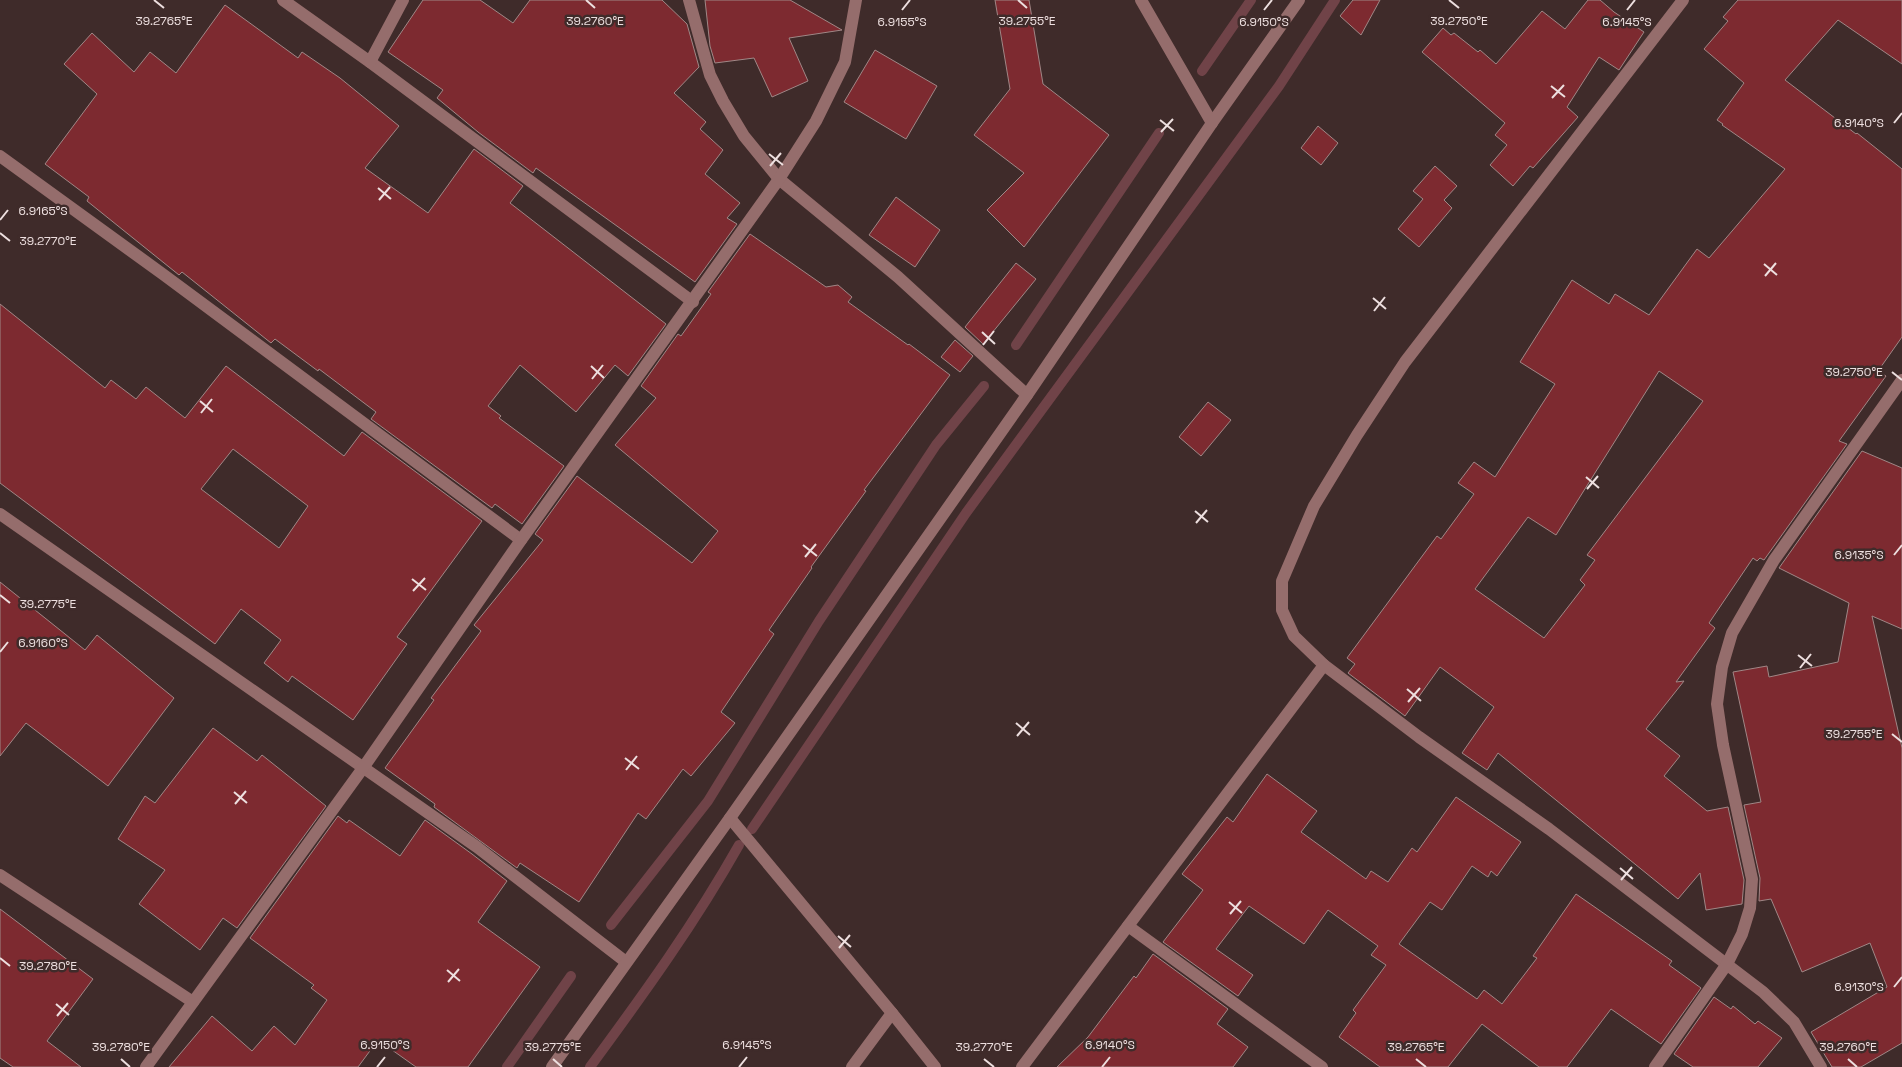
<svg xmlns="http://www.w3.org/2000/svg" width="1902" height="1067" viewBox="0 0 1902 1067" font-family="'Space Grotesk',sans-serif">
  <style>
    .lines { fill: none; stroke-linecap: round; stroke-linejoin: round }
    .stream { stroke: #704348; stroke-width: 10 }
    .building { fill: #7d2a30; stroke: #a08786; fill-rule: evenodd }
    .minor { stroke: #956d6c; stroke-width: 12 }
    .ticks { fill: none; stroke: #eddfdf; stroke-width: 2 }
    .ticks-label { font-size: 12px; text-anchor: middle; fill: #eddfdf; stroke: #3f2b2a; stroke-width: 5; stroke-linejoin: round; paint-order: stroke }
  </style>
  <rect width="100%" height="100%" fill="#3f2b2a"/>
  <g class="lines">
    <g class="stream">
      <path d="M1202,71l49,-71"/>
      <path d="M1016,345l143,-212"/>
      <path d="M752,829l214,-316 313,-427 56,-86"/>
      <path d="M611,925l97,-124 111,-180 117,-176 48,-59"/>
      <path d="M507,1067l64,-91"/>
      <path d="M590,1067c53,-72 105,-144 149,-222"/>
    </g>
  </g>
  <g class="building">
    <path d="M423,0h57l33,23 17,-23h132l25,24 12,43 -25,26 32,29 -6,7 23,21 -18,24 35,29 -13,15 10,6 -42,58 -159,-114 -3,5 -55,-41 -41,-34 6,-8 -55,-38z"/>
    <path d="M705,0h85l52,30 -53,8 19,43 -36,16 -18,-39 -39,5 -5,-17z"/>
    <path d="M995,0h34l14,84 66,51 -85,112 -37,-37 37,-37 -50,-38 36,-46z"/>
    <path d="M1353,0h27l-19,35 -21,-19z"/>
    <path d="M1588,0h12l14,12 30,20 -25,38 -20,-13 -32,50 11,10 -45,51 -3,-2 -17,20 -23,-21 17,-20 -12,-10 10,-12 -83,-71 21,-24 8,7 3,-2 24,19 2,-2 16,14 46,-53 23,18z"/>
    <path d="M1738,0h164v64l-64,-44 -53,60 71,54 1,-1 45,36v168l-24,34 8,5 -47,65 8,3 -83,116 -4,-2 -3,3 -4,-3 -44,65 6,5 -39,54 8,-1 -38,48 34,27 -16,20 43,35 21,-4 16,73 -2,24 -36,6 -6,-37 -22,26 -180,-146 -11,17 -25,-17 32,-46 -54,-40 -35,49 -57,-43 7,-9 -8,-6 90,-122 4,3 33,-45 -16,-11 16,-21 21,15 60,-93 -35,-22 52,-82 37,24 6,-10 34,21 48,-66 12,9 76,-89 -63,-44 1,-1 -6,-4 27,-37 -40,-34 24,-28 -5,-4zM1659,371l44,30 -116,154 8,5 -15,20 5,5 -41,53 -69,-49 53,-72 28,18z"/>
    <path d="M225,5l73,53 4,-6 38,26 59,48 -34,42 63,45 46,-64 49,37 -13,17 156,121 -38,52 -13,-11 -39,47 -56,-47 -32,41 13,10 -2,2 65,48 -42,58 -27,-20 -3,4 -121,-89 5,-7 -57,-43 -1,2 -43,-32 -4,4 -89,-71 -3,3 -92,-74 2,-4 -44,-33 52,-70 -33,-30 28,-31 42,39 16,-20 26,21z"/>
    <path d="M875,50l62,36 -31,53 -62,-37z"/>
    <path d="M1318,126l20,17 -17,22 -20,-17z"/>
    <path d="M1435,166l22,20 -13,14 8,8 -33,39 -21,-18 25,-30 -10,-8z"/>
    <path d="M896,197l44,33 -25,37 -46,-32z"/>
    <path d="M750,234l76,53 12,-2 14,12 -4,5 60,43 1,-1 41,31 -86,115 2,1 -55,76 1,1 -43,62 5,4 -53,78 14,11 -44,53 -8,-7 -37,50 -8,-6 -59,89 -59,-39 -3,5 -83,-61 1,-3 -50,-36 49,-68 -3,-2 50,-67 -7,-6 69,-85 -8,-6 42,-58 115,87 26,-32 -103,-86 41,-47 -15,-12 37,-52 3,2 30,-42 -3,-2z"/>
    <path d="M1016,263l20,16 -53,65 -18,-17z"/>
    <path d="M0,304l105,84 6,-8 25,19 10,-12 39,31 41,-52 118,90 18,-24 120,89 -85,116 10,7 -54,76 -61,-44 -4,6 -24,-19 17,-23 -40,-31 -26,35 -215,-161zM233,449l75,57 -29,42 -78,-59z"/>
    <path d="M955,340l18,16 -13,16 -19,-15z"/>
    <path d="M1208,402l23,18 -30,36 -22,-19z"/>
    <path d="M1862,451l40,17v161l-30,-13 30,132v295l-41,24h-29l-21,-35 76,-45 -17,-44 -68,29 -31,-73 -12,2 1,-23 -16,-73 17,-3 -28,-130 34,-6 2,11 69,-15 11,-59 -70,-35z"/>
    <path d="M0,582l85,68 12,-15 77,63 -66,88 -82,-63 -26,33z"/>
    <path d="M213,728l44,33 5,-6 64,51 -89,122 -14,-10 -23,32 -61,-46 26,-34 -47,-31 27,-43 10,7z"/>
    <path d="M1267,774l50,37 -16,21 65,47 5,-8 17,11 24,-34 5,4 39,-55 65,45 -24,34 -6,-5 -3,6 -16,-11 -30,44 -12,-8 -31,42 78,55 7,-9 18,14 35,-46 -4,-2 43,-62 96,67 -3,4 32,23 -40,56 -50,-35 -44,58h-28l-57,-43 -34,43h-68l-41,-30 17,-24 -3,-3 33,-45 -15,-10 7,-9 -50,-36 -24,34 -55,-38 -33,43 37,26 -15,21 -75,-54 40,-52 -21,-16 45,-57 6,5z"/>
    <path d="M338,816l9,7 2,-3 51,36 25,-36 47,34 35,27 -29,41 62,45 -72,100h-52l-38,-27 -20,27h-189l43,-51 40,35 22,-25 21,19 32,-45 -16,-12 3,-3 -64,-47z"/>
    <path d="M0,909l93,70 -46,62 34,26h-68l-13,-9z"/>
    <path d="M1153,954l75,55 -11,15 31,23 -15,20h-176l31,-30 46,-61 2,2z"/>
    <path d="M1714,997l17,12 2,-3 22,18 3,-3 24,17 -24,29h-65l-19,-13z"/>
  </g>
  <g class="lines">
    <g class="minor">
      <path d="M283,0l87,62 323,240"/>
      <path d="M689,0l21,75 13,26 21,35 35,43 119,98 129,118"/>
      <path d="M1141,0l71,123"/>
      <path d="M1683,0l-278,362 -48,73 -43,71 -32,75v29l12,26 30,29 95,72 130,92 214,163 31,30 27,45"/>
      <path d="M370,62l33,-62"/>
      <path d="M0,156l164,119 357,265"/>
      <path d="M0,514l477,333 149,115"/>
      <path d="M730,818l162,195 43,54"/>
      <path d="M0,875l193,127"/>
      <path d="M1128,926l194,141"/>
      <path d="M146,1067l217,-299 158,-228 258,-361 37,-58 29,-59 11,-62"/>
      <path d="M552,1067l178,-249 297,-423 185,-272 87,-123"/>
      <path d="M852,1067l40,-54"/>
      <path d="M1022,1067l302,-402"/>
      <path d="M1655,1067l72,-103 15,-30 8,-26 2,-29 -29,-134 -6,-41 5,-37 10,-34 42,-73 128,-180"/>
    </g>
  </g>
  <path class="ticks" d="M154,0l10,8M586,0l9,8M1018,0l9,8M1449,0l10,8M902,10l8,-10M1264,10l8,-10M1627,10l8,-10M1551,86l14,11M1552,98l12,-13M1160,120l14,11M1894,123l8,-10M1161,132l12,-13M769,154l14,11M770,166l11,-13M378,188l13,11M379,200l11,-13M0,220l8,-10M0,233l10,8M1764,264l13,11M1765,276l11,-13M1373,298l13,11M1374,311l11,-14M982,332l13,12M983,345l11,-14M591,366l13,12M1892,372l10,8M592,379l11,-14M200,401l13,11M201,413l11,-14M1586,477l13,11M1587,489l11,-13M1195,511l13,11M1196,523l11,-13M803,545l14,11M1894,555l8,-10M805,557l11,-13M412,579l14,11M413,591l12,-13M0,595l10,8M0,652l8,-10M1798,655l14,11M1800,668l11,-14M1407,689l14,12M1408,702l12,-14M1016,723l14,12M1892,734l10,8M1017,736l12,-14M625,758l14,11M626,770l11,-14M234,792l13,11M235,804l11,-13M1620,868l13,11M1621,880l11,-13M1229,902l13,11M1230,914l11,-13M838,936l13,11M839,948l11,-13M0,958l10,8M447,970l13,11M448,982l11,-13M1894,987l8,-10M56,1004l13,11M57,1016l11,-13M121,1059l9,8M553,1059l9,8M984,1059l10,8M1416,1059l10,8M1848,1059l9,8M377,1067l8,-10M739,1067l8,-10M1102,1067l8,-10"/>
  <g class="ticks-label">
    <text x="164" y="25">39.2765°E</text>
    <text x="595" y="25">39.2760°E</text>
    <text x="1027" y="25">39.2755°E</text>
    <text x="1459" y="25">39.2750°E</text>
    <text x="902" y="26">6.9155°S</text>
    <text x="1264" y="26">6.9150°S</text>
    <text x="1627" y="26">6.9145°S</text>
    <text x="1859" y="127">6.9140°S</text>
    <text x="43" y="215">6.9165°S</text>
    <text x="48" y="245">39.2770°E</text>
    <text x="1854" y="376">39.2750°E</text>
    <text x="1859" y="559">6.9135°S</text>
    <text x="48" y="608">39.2775°E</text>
    <text x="43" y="647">6.9160°S</text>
    <text x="1854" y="738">39.2755°E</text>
    <text x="48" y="970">39.2780°E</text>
    <text x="1859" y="991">6.9130°S</text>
    <text x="385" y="1049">6.9150°S</text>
    <text x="747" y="1049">6.9145°S</text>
    <text x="1110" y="1049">6.9140°S</text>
    <text x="121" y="1051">39.2780°E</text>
    <text x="553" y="1051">39.2775°E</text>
    <text x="984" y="1051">39.2770°E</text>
    <text x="1416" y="1051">39.2765°E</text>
    <text x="1848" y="1051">39.2760°E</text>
  </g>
</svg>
